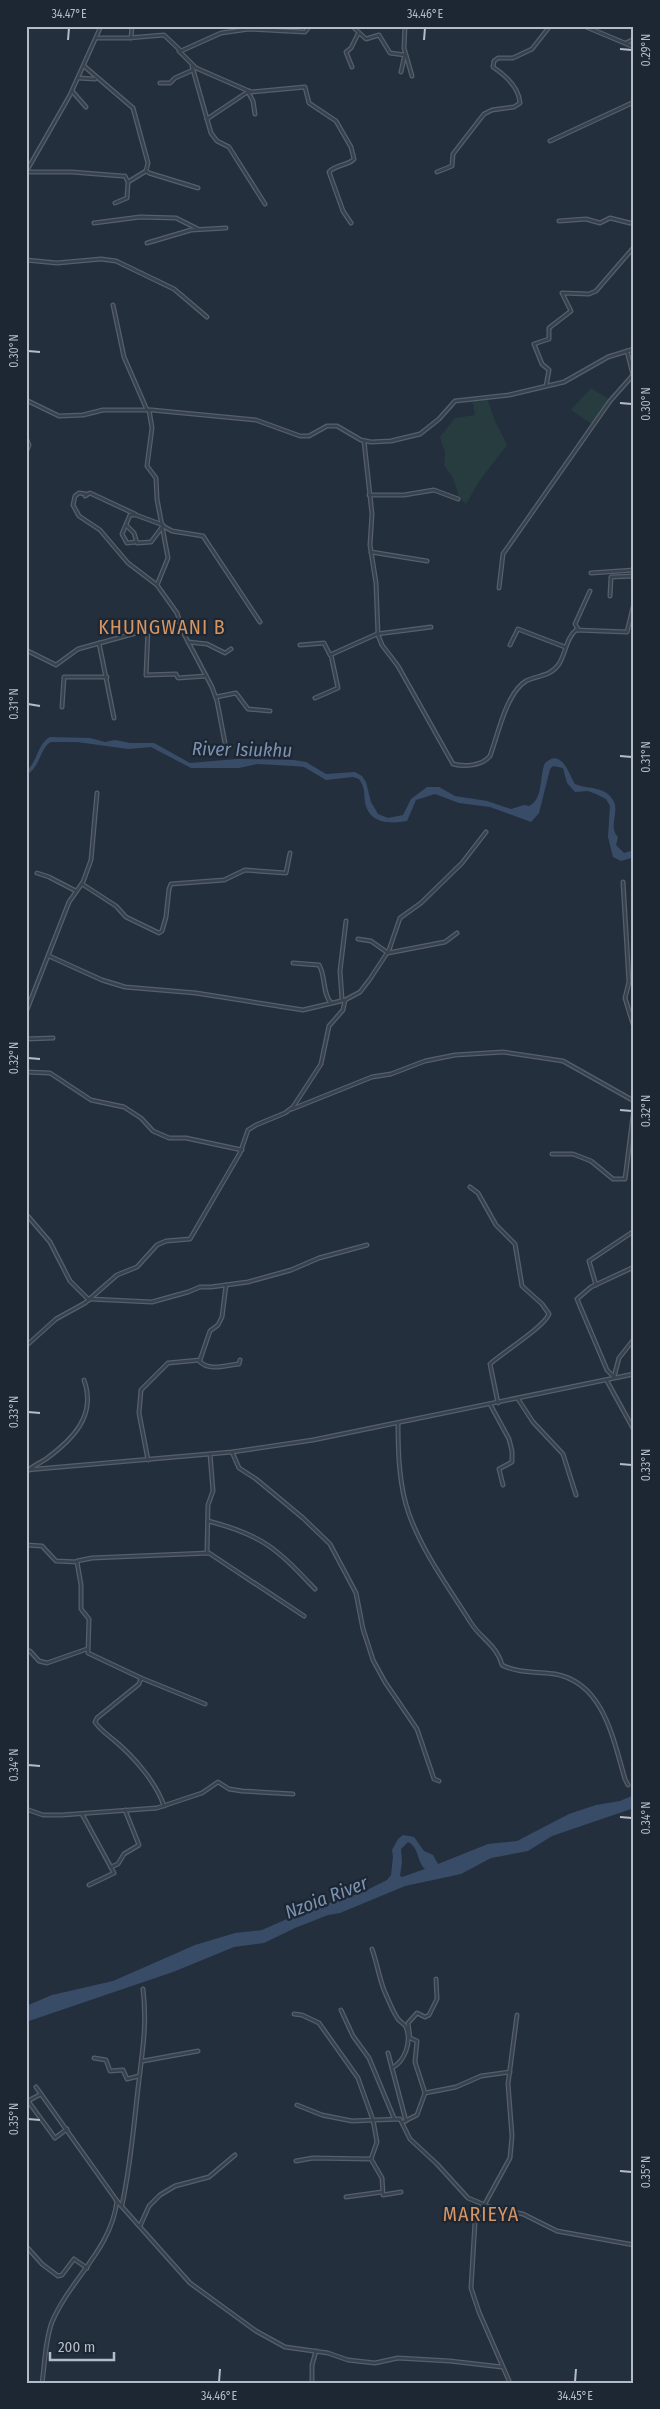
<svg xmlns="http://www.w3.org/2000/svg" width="660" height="2409" viewBox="0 0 660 2409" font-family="'Fira Sans Condensed',sans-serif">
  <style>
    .green { fill: #263c3f }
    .water { fill: #394c67; fill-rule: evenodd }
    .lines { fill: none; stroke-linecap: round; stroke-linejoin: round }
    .minor-casing { stroke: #565f6c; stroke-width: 5 }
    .minor { stroke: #38414e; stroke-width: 2.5 }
    .ticks { fill: none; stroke: #b4bcc9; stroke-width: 2 }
    .labels { text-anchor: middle; stroke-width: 4.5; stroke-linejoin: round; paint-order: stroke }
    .water-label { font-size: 19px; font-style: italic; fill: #7c92b1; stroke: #1d2633 }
    .quarter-label { font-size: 20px; letter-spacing: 1px; fill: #d59563; stroke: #1d2633 }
    .neatline { fill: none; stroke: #b4bcc9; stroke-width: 2 }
    .ticks-label { font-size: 12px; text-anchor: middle; fill: #b4bcc9 }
  </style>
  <rect width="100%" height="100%" fill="#242f3e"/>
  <g class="green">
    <path d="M591,388l19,12 -17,25 -22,-15z"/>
    <path d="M487,398l8,23 12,24 -27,35 -14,24 -7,-7 -6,-19 -9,-13 1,-12 -5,-16 15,-19 20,-3 -3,-15z"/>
  </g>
  <g class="water">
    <path d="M50,737l40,1 15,4 10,-2 15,3h24l36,20 47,-4 57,1 12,2 20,12 29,-2 7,4 4,6 5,20 7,12 10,4 15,-3 8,-16 16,-12h12l16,9 32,5 24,8 13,-4 5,1c15,-7 10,-30 16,-43 17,-16 24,12 30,21 13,6 31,1 39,18 5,11 -6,25 4,35l-2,8 8,8 10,-3v7l-13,4 -8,-4 -5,-20 2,-31 -4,-7 -10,-5 -8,-3 -13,1 -8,-9 -4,-15 -10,-2 -3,3 -11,44 -8,9 -41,-15 -31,-4 -24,-9 -19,6 -9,21c-17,3 -38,3 -42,-19 -1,-9 0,-15 -6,-23l-6,-2 -27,3 -22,-13 -10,-1 -37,-2 -18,4h-48l-40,-21 -23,2 -51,-7h-26c-11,5 -10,25 -25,33v-4c12,-9 11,-27 24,-34z"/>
    <path d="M634,1795v13l-82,28 -24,15 -37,7 -30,16 -56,12 -65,27 -12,2 -33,13 -31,15 -30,4 -61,25 -147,50v-16l26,-11 61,-14 82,-36 40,-12 27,-3 59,-26 14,-2 30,-11 22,-11 4,-5 2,-18 -1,-7 6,-11 5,-4 11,2 10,14 9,4 5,9 50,-20 29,-3 52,-27 27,-9 24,-4zM408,1842c11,5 9,20 17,27l-23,8 -2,-1 2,-14 -1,-13z"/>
  </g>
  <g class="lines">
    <g class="minor-casing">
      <g id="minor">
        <path d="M352,26l14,13 13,-4 11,18 15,2"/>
        <path d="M405,26l-1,22 8,28"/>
        <path d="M584,26l50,21"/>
        <path d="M97,38h31l36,-3 17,16 40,-18 28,-4 56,3 5,-6"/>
        <path d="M131,38l1,-12"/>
        <path d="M626,43l8,-4"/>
        <path d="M179,51l17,17 55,24 54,-5 4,16 27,18 15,26 3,12c-6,7 -18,5 -25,13l14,39 8,12"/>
        <path d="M84,66l49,42 15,55 -2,8 3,2 49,15"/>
        <path d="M192,66l19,67 6,8 12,6 36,57"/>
        <path d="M352,67l-6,-15 5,-4 7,-14"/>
        <path d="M401,72l4,-18"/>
        <path d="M78,78l17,1"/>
        <path d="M160,83h10l5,-5 18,-8"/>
        <path d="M72,91l14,16"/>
        <path d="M248,92l5,9 2,13"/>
        <path d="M207,119l42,-28"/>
        <path d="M550,141l84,-39"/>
        <path d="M26,172l44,-77 31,-69"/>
        <path d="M26,172h46l50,4h3l3,6 18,-11"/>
        <path d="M437,172l15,-6 1,-12 31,-40 8,-4 22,-3 6,-4c-1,-16 -15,-28 -27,-36l1,-6 4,-3h15l19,-9 18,-23"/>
        <path d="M115,203l12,-5 1,-16"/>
        <path d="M559,221l27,-2 14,4 10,-5 24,6"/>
        <path d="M94,223l46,-6 36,1 22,11"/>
        <path d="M147,243l44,-13 35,-2"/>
        <path d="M26,260l31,3 44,-4 15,2 58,28 33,28"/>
        <path d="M113,305l11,52 23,53"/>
        <path d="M546,386l3,-16 -7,-6 -8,-20 15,-5v-11l22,-17 -9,-18 27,1 7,-3 38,-44"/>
        <path d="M26,400l33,16 24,-1 20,-5h49l104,10 44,16h9l18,-10h10l24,14 10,2 20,-1 29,-7 19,-15 16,-18 54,-6 55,-13 44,-25 26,-8"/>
        <path d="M149,410l3,18 -5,38 9,12 1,21 11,59 -11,27 20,28 7,21 28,53 5,14 8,42"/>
        <path d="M26,438l3,7 -3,7"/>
        <path d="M364,441l8,73 -2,31 6,38 2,52 4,10 16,21 55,98c11,3 29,2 37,-8 8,-21 16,-63 36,-75 12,-6 24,-4 33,-17 7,-11 7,-26 17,-34l51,2 7,-29"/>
        <path d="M86,494l-7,-1 -4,3 -2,9 6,11 21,14 28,33 29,22"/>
        <path d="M369,495h35l30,-5 24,9"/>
        <path d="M85,496l5,-3 45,21"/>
        <path d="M126,525l8,8 3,10 14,-1 12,-16 9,5 31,5 57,86"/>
        <path d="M136,542l-9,1 -5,-9 8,-19h6l27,10"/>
        <path d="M371,552l56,9"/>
        <path d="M591,573l43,-3"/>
        <path d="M499,588l4,-34 107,-153 23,-26 -6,-24"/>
        <path d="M610,596l1,-19 23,-1"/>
        <path d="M148,629l-2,46 30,-1 2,4 28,-2"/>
        <path d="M578,629l-3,-5 15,-33"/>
        <path d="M188,642l19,2 18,9 6,-4"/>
        <path d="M99,643l15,75"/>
        <path d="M300,645l24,-2 6,12 47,-21 54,-7"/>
        <path d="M510,645l8,-16 47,18"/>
        <path d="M26,650l30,15 22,-16 102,-28"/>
        <path d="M216,697l20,-4 12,16 22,2"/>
        <path d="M315,698l23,-10 -7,-33"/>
        <path d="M62,707l2,-30h43"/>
        <path d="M37,873l12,4 27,14"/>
        <path d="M623,882l6,100 -4,16 9,29"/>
        <path d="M82,884l34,22 10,11 33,16 3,-2 4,-14 3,-28 2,-5 53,-4 21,-10 41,3 4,-20"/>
        <path d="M358,939l13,2 17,12 57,-11 12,-9"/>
        <path d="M49,956l53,24 23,7 71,6 107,17 42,-10"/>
        <path d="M293,963l26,2c7,11 3,28 12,38"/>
        <path d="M342,999l-2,-28 6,-50"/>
        <path d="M26,1012l43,-110 14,-20 8,-22 6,-67"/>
        <path d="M26,1039l27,-1"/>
        <path d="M26,1072l24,1 41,27 33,7 17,11 12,13 16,7h17l56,12"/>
        <path d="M292,1109l80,-32 19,-3 34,-13 30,-6 48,-3 60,9 71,40"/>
        <path d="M552,1154h21l18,7 22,18h12l9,-71"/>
        <path d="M470,1187l8,6 18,32 19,19 7,42 20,18 7,10c-5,13 -47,39 -59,50l8,39"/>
        <path d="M26,1214l24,28 20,39 19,19"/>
        <path d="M596,1285l-7,-24 45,-30"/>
        <path d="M90,1299l62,3 36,-10 12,-5h11l37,-5 43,-12 28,-12 48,-13"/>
        <path d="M26,1346l30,-27 29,-16 32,-28 20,-8 20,-22 9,-4 24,-2 50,-86 8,-23 8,-5 29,-12 8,-6 28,-43 8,-38 14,-16 2,-10 15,-8 10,-13 19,-29 11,-32 21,-15 41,-40 24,-31"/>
        <path d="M199,1361c11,11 26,4 40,3l1,-4"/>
        <path d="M614,1377l-7,-7 -30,-71 14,-12 43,-20"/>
        <path d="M614,1377l5,-19 15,-19"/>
        <path d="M607,1381l27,49"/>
        <path d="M518,1399l15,23 30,32 13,41"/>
        <path d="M490,1404l19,35 3,12v11l-13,7 4,16"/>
        <path d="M398,1423c0,30 1,63 11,91 14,39 40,74 62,109 10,16 26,22 31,42 14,8 37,7 53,9 49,9 58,65 70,105l3,6"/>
        <path d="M232,1452l7,16 17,11 47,39 27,26 26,49 7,36 10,31 12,22 32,47 17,50 5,2"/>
        <path d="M148,1460l-9,-47 2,-23 27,-27 32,-3 10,-29 8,-6 4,-8 4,-32"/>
        <path d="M26,1470l206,-18 81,-12 321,-66"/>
        <path d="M29,1470c5,-5 11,-7 17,-11 26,-19 51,-43 38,-79"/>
        <path d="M208,1521c55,14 69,28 107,68"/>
        <path d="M26,1545l16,1 14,15 21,1 4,23v24l8,10 -1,34 53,25 -2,6 -42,34 -2,4c5,8 13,13 20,19 19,16 41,41 49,65"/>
        <path d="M207,1553l1,-48 5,-14 -3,-37"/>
        <path d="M77,1561l15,-3 117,-5 95,63"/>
        <path d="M26,1652l4,-1 9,10 8,2 40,-14"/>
        <path d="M141,1678l64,26"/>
        <path d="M26,1809l17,6h19l95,-7 45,-15 16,-11 11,7 13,2 51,3"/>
        <path d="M82,1814l32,59 -25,12"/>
        <path d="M111,1867l7,-3 6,-10 15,-9 -14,-35"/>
        <path d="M372,1949c5,14 7,28 12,41 4,9 8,20 14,29 2,3 6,4 8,8 6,15 -1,34 -14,41"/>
        <path d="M341,2010l12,26 16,22 25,60"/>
        <path d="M294,2014l8,1 17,8 39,55 15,42 4,22 -6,17 -58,-1 -17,3"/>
        <path d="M388,2053l18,68"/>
        <path d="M94,2058l12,2 4,11 13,-1 4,9 12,-3"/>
        <path d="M143,2061l55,-10"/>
        <path d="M36,2087l81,114c-6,49 -47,78 -65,121 -7,18 -7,41 -10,61"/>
        <path d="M425,2093l31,-6 25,-11 29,-4"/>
        <path d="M41,2094l-13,7 27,37 12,-9"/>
        <path d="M297,2105l25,10 30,6 48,-2 10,20 27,25 31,34 22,9 33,7 34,17 77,14"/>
        <path d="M403,2122l14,-7 8,-22 -10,-31 2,-21 -7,-3 -2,-15 9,-10 8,4 4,-2 8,-16 -1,-20"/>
        <path d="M371,2159l11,19 1,17 18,-3"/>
        <path d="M346,2197l36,-5"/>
        <path d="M116,2200l74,83 66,48 29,16 43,6 20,7 27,3 23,-5 52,3 52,6"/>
        <path d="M122,2205c9,-41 12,-83 17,-125 4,-33 8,-57 4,-91"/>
        <path d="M140,2226l9,-20 11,-11 15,-9 34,-9 26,-22"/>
        <path d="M26,2246l16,18 16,12 4,-1 12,-16 13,9"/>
        <path d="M312,2383v-18l4,-14"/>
        <path d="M510,2383l-31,-71 -8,-24 4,-66 35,-64 2,-22 -4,-52 9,-69"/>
      </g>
    </g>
    <use href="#minor" class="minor"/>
  </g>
  <path class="ticks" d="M68,40l1,-12M424,40l1,-12M620,49l12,1M28,351l12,1M620,403l12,1M28,704l12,2M620,756l12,1M28,1058l12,1M620,1110l12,1M28,1412l12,1M620,1464l12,1M28,1765l12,1M620,1817l12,1M28,2119l12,1M620,2171l12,1M219,2382l1,-13M575,2382l1,-13"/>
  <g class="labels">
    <g class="water-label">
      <text transform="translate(242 749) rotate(1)" y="7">River Isiukhu</text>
      <text transform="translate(326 1897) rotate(-21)" y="7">Nzoia River</text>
    </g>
    <g class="quarter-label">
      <text x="162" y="634">KHUNGWANI B</text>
      <text x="481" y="2221">MARIEYA</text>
    </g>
  </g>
  <rect width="660" height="2409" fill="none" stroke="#1d2633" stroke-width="55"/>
  <path d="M50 2352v8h64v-8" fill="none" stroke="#b4bcc9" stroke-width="2.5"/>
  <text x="58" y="2352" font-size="15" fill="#b4bcc9" stroke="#1d2633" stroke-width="4" paint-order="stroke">200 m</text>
  <rect x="28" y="28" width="604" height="2354" class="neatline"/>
  <g class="ticks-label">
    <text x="69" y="18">34.47°E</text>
    <text x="425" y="18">34.46°E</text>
    <text transform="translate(646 50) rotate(-90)" y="4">0.29°N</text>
    <text transform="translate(14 351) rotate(-90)" y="4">0.30°N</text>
    <text transform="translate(646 404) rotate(-90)" y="4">0.30°N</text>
    <text transform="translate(14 704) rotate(-90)" y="4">0.31°N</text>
    <text transform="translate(646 757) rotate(-90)" y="4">0.31°N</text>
    <text transform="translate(14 1058) rotate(-90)" y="4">0.32°N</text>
    <text transform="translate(646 1111) rotate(-90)" y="4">0.32°N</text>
    <text transform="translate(14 1412) rotate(-90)" y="4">0.33°N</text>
    <text transform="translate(646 1465) rotate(-90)" y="4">0.33°N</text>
    <text transform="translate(14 1765) rotate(-90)" y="4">0.34°N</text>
    <text transform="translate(646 1818) rotate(-90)" y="4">0.34°N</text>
    <text transform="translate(14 2119) rotate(-90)" y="4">0.35°N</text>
    <text transform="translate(646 2172) rotate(-90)" y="4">0.35°N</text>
    <text x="219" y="2400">34.46°E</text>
    <text x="575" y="2400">34.45°E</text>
  </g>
</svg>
